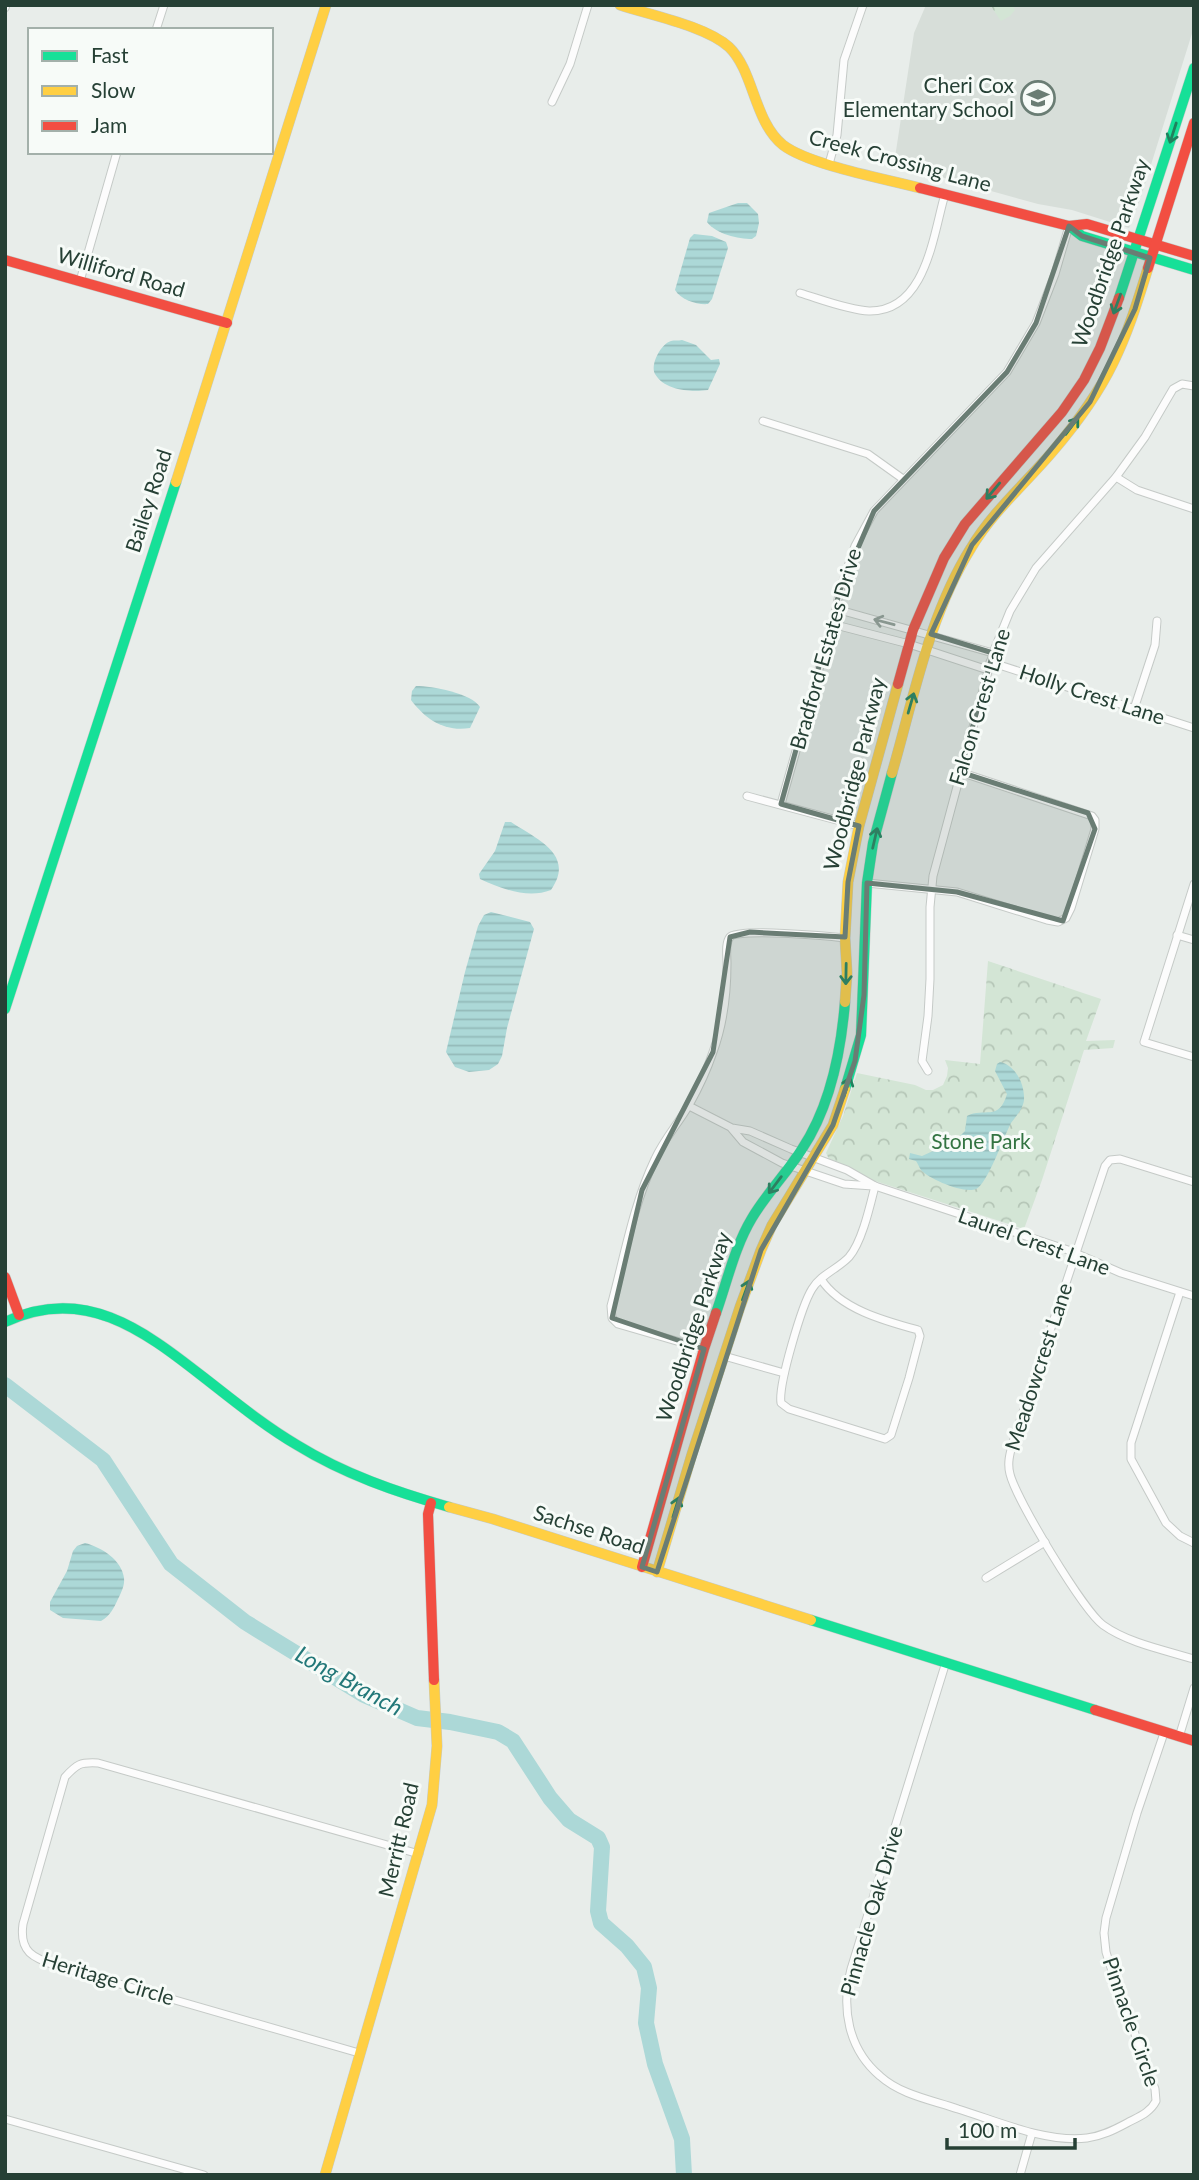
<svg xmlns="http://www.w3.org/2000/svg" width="1199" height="2180" viewBox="0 0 1199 2180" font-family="Lato,sans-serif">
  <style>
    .built { fill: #d7ded9 }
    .forest { fill: url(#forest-crowns) }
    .water { fill: url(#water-rules) }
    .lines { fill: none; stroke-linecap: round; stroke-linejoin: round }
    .river { stroke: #acd8d7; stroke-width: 16 }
    .street-casing { stroke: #c5cac7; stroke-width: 9 }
    .fast-casing { stroke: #c4cac7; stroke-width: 11 }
    .slow-casing { stroke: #c4cac7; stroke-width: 11 }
    .jam-casing { stroke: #c4cac7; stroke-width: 11 }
    .street { stroke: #fcfcfc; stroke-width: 7 }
    .fast { stroke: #16e098; stroke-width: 10 }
    .slow { stroke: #ffcf43; stroke-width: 10 }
    .jam { stroke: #f24e42; stroke-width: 10 }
    .oneway { stroke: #20805d }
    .oneway2 { stroke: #919e98 }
    .marked { fill: #6a7d74; fill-opacity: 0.2; stroke: #6a7d74; stroke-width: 5; stroke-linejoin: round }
    .labels { text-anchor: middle; stroke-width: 6; stroke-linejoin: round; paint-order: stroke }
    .poi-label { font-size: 21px; fill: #264035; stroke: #f7fbf8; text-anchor: end }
    .street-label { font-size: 21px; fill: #264035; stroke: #f7fbf8 }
    .park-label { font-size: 21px; fill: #337442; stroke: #f7fbf8 }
    .water-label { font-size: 23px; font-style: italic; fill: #237879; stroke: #f7fbf8 }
  </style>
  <defs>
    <pattern id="forest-crowns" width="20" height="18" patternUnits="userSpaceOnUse" patternTransform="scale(1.75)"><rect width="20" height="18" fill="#d3e5d5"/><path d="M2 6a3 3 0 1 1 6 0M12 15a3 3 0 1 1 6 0" fill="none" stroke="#b5c6b7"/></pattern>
    <pattern id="water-rules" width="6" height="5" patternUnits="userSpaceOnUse" patternTransform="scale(1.75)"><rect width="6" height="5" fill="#acd8d7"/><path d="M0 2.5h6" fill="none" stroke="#94bab9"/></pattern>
  </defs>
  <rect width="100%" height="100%" fill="#e8edea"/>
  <path class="built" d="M926,5h268v22l-54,173 -11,28 -57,-18 -34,-6 -144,-40 20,-131z"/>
  <g class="forest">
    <path d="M990,5h23l2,5 -5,6 -9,5z"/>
    <path d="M988,961l113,38 -15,42 29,-1 -2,8 -29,2 -42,130 -18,49 -152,-49 -42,-19 -4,-8 17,-37 14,-43 58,12 11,5h7l10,-5 4,-9 1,-8 -3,-8 35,4z"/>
  </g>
  <g class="water">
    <path d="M738,203h9l11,11 1,9 -3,13 -4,3c-14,0 -36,-5 -45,-17l2,-9z"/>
    <path d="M694,234l18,2 14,6 2,6 -16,51 -4,5c-11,1 -27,-4 -33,-14l15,-52z"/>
    <path d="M682,340l14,5 15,15 8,-1 1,5 -12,26c-17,2 -43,1 -53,-16 -5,-10 6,-30 16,-33 3,-1 7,0 11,-1z"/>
    <path d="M416,686c16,0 55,7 64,21l-10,21c-25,4 -44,-8 -59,-28l1,-9z"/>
    <path d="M505,822h6c25,17 65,32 40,68 -23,9 -49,-1 -71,-11l-1,-5 16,-23z"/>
    <path d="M491,912l39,10 4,7 -27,99 -5,28 -4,8 -9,6 -20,2 -14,-5 -9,-15 19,-80 13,-46 6,-11z"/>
    <path d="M1000,1062c15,3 25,22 24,38 -1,9 -8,16 -13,23 -7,13 -24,62 -35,66 -12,5 -47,-10 -55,-19 -2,-3 -3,-6 -5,-9l-7,-2 1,-6 12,3 33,-15 10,-10 2,-15c17,-9 32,6 40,-22l-12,-23 2,-7z"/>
    <path d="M85,1543c16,4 37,17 39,35 1,7 -3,15 -6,21 -4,9 -8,17 -17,22l-38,-3 -13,-8v-8l17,-31 6,-20 4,-5z"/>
  </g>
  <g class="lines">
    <path class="river" d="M5,1385l98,75 68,104 74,58 119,73 53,23 33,4 48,10 15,9 37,57 19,22 29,18 4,9 -4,64 3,12 26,23 17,21 5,21 -3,35 9,41 27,75 2,36"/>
    <g class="street-casing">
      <g id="street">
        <path d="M5,8l1,-3"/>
        <path d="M156,30l8,-25"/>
        <path d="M552,102l18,-38 18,-59"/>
        <path d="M829,164l8,-29 7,-75 19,-55"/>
        <path d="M80,281l37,-129"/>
        <path d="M800,293c20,6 48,17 69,18 57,1 64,-76 76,-117"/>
        <path d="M763,421l105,33 35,25"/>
        <path d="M1116,477l21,13 57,19"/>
        <path d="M836,609l157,44"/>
        <path d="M832,624l77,20 79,26"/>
        <path d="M990,662l204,66"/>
        <path d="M1134,709l21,-64 2,-24"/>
        <path d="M747,796l112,30"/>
        <path d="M781,804l55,-195 4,-19 15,-44 19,-35 133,-139 29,-49 19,-49 14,-48"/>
        <path d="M867,883l90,9 90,28 11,2 8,-4 5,-10 24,-79v-9l-3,-4 -132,-44"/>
        <path d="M1194,884l-50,158 50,15"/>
        <path d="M1177,935l17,5"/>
        <path d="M928,1071l-6,-10 6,-45 2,-37v-72l3,-31 60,-223 17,-42 26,-43 80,-91 29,-40 28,-48 9,-5 12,2"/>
        <path d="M689,1106l43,22 18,3 41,18 56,21 28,16 193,64 53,23 73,23"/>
        <path d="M732,1129l11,13 39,21 62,21 29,2"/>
        <path d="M1194,1182l-74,-23 -10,1 -5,6 -92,276c-3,11 -6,21 -3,32 6,25 73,136 93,151 25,18 61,25 91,34"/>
        <path d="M821,1279c19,30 64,42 97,51l2,6 -11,42 -18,57 -6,4 -96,-30 -8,-6c-3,-18 21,-98 31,-114 9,-15 26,-20 37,-32 13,-15 21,-51 26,-71"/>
        <path d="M1180,1292l-49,151v16l35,64 14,13 14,7"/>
        <path d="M704,1349l-86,-25 -6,-6 -1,-12c13,-48 22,-101 44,-147 9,-20 23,-35 34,-54 9,-16 18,-35 24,-53 10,-27 14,-59 14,-89 0,-7 -2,-20 3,-26 7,-9 99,-1 115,1"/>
        <path d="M724,1356l60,17"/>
        <path d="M986,1578l59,-36"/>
        <path d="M946,1662l-95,307c-10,39 -3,80 29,107 21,19 52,24 78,33 39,12 88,34 129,29 15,-2 27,-8 40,-15 11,-6 23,-10 29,-22l-1,-12 -43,-118 -6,-19 -2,-19 2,-15 31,-105 27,-80"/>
        <path d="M1179,1737l15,-49"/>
        <path d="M359,2053l-302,-87c-24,-8 -38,-14 -34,-42l42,-147c12,-13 15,-15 33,-14l321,91"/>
        <path d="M5,2119l199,56"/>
        <path d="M1020,2175l12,-42"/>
      </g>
    </g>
    <g class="fast-casing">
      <g id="fast">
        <path d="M1069,226l13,10 112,34"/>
        <path d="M1119,298l75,-230"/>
        <path d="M5,1009l171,-527"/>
        <path d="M845,1089l16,-54 6,-152 6,-40 19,-70"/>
        <path d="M716,1313c11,-31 19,-67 36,-95 14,-24 35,-45 50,-69 28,-42 39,-98 43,-147"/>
        <path d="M5,1322c78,-37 137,7 197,54 31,24 61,49 95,69 47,29 99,47 152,62"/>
        <path d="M811,1620l284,90"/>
      </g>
    </g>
    <g class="slow-casing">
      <g id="slow">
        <path d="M620,5c30,10 86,21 109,42 25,24 25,75 54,98 26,20 103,34 137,43"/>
        <path d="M176,482l150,-477"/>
        <path d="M892,773c22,-76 37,-158 79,-225 22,-37 55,-65 82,-97 23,-27 45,-57 60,-88 15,-30 25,-63 35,-95"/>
        <path d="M845,1002l2,-29 -2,-35 3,-56 11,-56 39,-142"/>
        <path d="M449,1507l44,12 318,101"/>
        <path d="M657,1572l35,-118 48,-147 21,-57 11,-25 61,-100 12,-36"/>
        <path d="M325,2175l107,-370 5,-59 -3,-66"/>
      </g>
    </g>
    <g class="jam-casing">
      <g id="jam">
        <path d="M920,188l149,38 18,-2 107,32"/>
        <path d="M5,260l222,63"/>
        <path d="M1148,268l46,-145"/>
        <path d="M898,684l15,-54 31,-72 21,-34 97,-112 22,-32 16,-32 19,-50"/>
        <path d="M5,1277l14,38"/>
        <path d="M431,1503l-3,11 6,166"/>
        <path d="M642,1567l62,-218 12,-36"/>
        <path d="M1095,1710l99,31"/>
      </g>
    </g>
    <use href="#street" class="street"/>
    <use href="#fast" class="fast"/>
    <use href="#slow" class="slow"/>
    <use href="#jam" class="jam"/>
  </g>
  <defs><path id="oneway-shaft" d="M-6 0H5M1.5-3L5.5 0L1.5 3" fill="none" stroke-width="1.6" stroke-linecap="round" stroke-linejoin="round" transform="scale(1.75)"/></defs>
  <g class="oneway">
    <use href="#oneway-shaft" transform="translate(1173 133) rotate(108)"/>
    <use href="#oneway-shaft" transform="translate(1117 304) rotate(110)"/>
    <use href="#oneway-shaft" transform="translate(1072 426) rotate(-53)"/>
    <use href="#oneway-shaft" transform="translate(993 491) rotate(130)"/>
    <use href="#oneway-shaft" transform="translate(911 703) rotate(-74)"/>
    <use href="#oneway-shaft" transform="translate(875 838) rotate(-77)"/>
    <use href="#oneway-shaft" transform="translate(846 974) rotate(91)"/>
    <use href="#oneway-shaft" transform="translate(847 1087) rotate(-72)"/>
    <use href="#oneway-shaft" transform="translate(775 1185) rotate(127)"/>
    <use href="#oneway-shaft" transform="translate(746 1290) rotate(-70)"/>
    <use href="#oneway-shaft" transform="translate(676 1507) rotate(-73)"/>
  </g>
  <use class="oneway2" href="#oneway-shaft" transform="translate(884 622) rotate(-165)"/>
  <path class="marked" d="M1069,226l13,10 68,22 -15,51 -45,93 -118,143 -41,89 62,19 -33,119 128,41 7,16 -32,92 -106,-29 -90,-9 -3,112 -9,66 -22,64 -72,125 -104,322 -15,-5 62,-218 -92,-31 30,-128 71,-138 17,-115 20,-5 95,5 3,-55 11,-56 -78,-22 59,-214 34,-79 133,-139 29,-49z"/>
  <defs>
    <g id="school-ring" transform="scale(1.75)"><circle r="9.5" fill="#f7fbf8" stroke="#6a7d74" stroke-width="1.5"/><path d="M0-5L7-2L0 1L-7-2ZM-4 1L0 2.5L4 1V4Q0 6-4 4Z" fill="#6a7d74"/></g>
  </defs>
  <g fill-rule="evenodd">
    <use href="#school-ring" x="1038" y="98"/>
  </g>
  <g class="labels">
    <g class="poi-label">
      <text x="1014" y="93">Cheri Cox<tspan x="1014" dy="24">Elementary School</tspan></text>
    </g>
    <g class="street-label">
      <text transform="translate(900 161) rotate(15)" y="7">Creek Crossing Lane</text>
      <text transform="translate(1111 253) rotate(-71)" y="7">Woodbridge Parkway</text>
      <text transform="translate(121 273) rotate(16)" y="7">Williford Road</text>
      <text transform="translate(149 501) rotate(-72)" y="7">Bailey Road</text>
      <text transform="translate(826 649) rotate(-74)" y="7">Bradford Estates Drive</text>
      <text transform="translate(1092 695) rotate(18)" y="7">Holly Crest Lane</text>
      <text transform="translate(980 707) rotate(-73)" y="7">Falcon Crest Lane</text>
      <text transform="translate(855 774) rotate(-76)" y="7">Woodbridge Parkway</text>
      <text transform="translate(1034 1242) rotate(20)" y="7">Laurel Crest Lane</text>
      <text transform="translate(694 1327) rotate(-72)" y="7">Woodbridge Parkway</text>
      <text transform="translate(1039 1367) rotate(-72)" y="7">Meadowcrest Lane</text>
      <text transform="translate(589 1530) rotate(18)" y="7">Sachse Road</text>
      <text transform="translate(399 1840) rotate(-77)" y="7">Merritt Road</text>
      <text transform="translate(872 1911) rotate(-74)" y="7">Pinnacle Oak Drive</text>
      <text transform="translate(108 1979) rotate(17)" y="7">Heritage Circle</text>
      <text transform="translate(1131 2022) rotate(71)" y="7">Pinnacle Circle</text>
    </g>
    <g class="park-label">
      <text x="981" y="1149">Stone Park</text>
    </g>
    <g class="water-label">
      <text transform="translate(349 1681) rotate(29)" y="8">Long Branch</text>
    </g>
  </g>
  <rect width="1199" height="2180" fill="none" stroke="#264035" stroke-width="14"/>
  <rect x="28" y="28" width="245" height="126" fill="#f7fbf8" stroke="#a3b0aa" stroke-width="2"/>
  <rect x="42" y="51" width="35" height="10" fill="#16e098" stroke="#a3b0aa" stroke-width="2"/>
  <text x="91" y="63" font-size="21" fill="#264035">Fast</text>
  <rect x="42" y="86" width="35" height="10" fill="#ffcf43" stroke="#a3b0aa" stroke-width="2"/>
  <text x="91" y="98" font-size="21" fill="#264035">Slow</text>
  <rect x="42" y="121" width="35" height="10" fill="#f24e42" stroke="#a3b0aa" stroke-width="2"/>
  <text x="91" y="133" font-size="21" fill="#264035">Jam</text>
  <path d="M947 2138v10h128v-10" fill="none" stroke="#264035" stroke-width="3.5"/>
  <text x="958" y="2138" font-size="21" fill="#264035" stroke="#f7fbf8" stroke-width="5" paint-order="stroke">100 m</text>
</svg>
